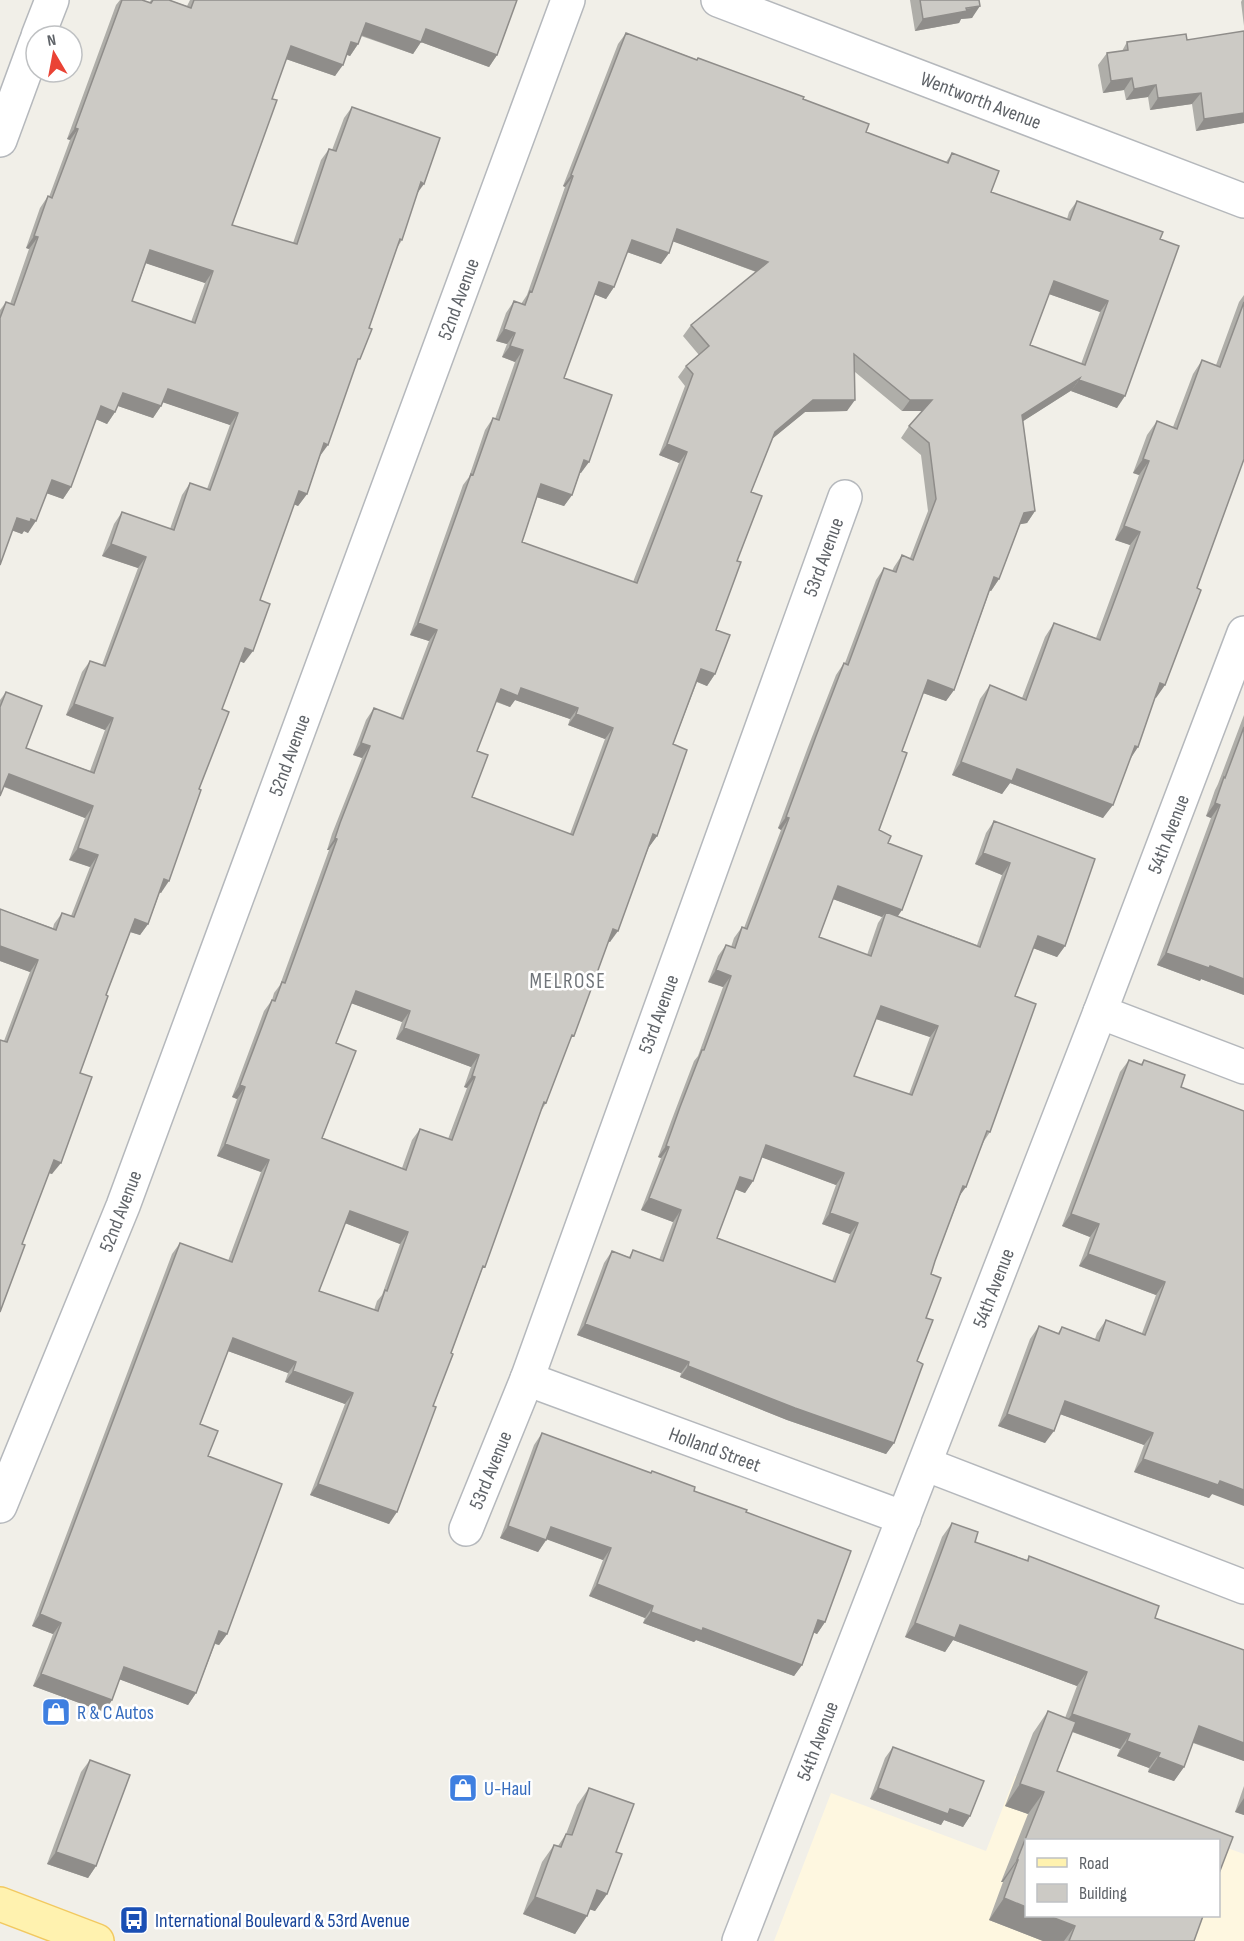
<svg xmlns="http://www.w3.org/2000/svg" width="1244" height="1941" viewBox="0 0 1244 1941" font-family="'Sofia Sans Condensed',sans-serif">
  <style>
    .commercial { fill: #fef7e0 }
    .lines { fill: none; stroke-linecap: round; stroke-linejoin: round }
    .minor-casing { stroke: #b5b8bc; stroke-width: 36 }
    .primary-casing { stroke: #f2c960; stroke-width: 36 }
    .minor { stroke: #fff; stroke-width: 33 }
    .primary { stroke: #fff2af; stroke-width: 33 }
    .wall { fill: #afaea9; fill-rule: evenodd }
    .shaded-wall { fill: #8f8d8a }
    .building { fill: #cccac5; stroke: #8f8d8a; stroke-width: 1.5; fill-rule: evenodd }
    .labels { text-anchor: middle; stroke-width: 5; stroke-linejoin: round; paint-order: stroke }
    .street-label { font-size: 20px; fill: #5f6368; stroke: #fff }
    .shop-label { font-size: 20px; fill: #366cbe; stroke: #fff; text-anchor: start }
    .transit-label { font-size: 20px; fill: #164399; stroke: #fff; text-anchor: start }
    .neighbourhood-label { font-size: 21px; letter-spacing: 1.5px; fill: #70757a; stroke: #fff }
  </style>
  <rect width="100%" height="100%" fill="#f1efe8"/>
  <path class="commercial" d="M1015,1776l190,64h-179v76h192l1,-71 25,9v87h-470l57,-148 155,58z"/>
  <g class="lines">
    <g class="minor-casing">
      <g id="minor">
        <path d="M718,0l526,201"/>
        <path d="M38,36l14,-36"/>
        <path d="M0,140l36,-98"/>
        <path d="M1100,1012l144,55"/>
        <path d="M527,1379l377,139"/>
        <path d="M925,1464l319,123"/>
        <path d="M0,1506l123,-300 445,-1206"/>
        <path d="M466,1529l61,-150 318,-882"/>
        <path d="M739,1941l361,-929 144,-379"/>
      </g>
    </g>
    <g class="primary-casing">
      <path id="primary" d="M0,1904l97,37"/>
    </g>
    <use href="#minor" class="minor"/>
    <use href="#primary" class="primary"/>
  </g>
  <g class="wall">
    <path d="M120,0h22l7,3 2,-3h18l18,6 3,-6h327l-20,55 -8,12 -68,-25 -8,12 -52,-18 -3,8 -8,12 -3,-1 -12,21 -49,-17 -14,40 -40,126 61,18 28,-83 8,-11 3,1 12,-32 8,-11 65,86 -15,47 -5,8 -41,117 -36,91 -13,38 -9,12 -4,-2 -34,96 -16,63 -4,-2 -18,48 -23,80 -38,104 -1,-1 -12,32 -8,11 -10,-3 -24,63 -26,78 -28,101 -3,-1 -27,71 -18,-203 26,-69 -30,-11v-52l53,19 1,-4 8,-11 9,3 19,-49 -21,-7 16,-42 -81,-31 -4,9v-96l6,-8 20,56 64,23 15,-41 -39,-15 16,-43 8,-11 12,4 36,-97 -36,-12 12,-32 8,-12 48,17 12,-34 8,-12 17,6 23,-64 -67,-23 -2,4 -8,12 -35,-12 -3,6 -8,12 -11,-5 -25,68 -8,12 -16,-6 -19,40 -4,-2 -2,3 -10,-4 -12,35v-255l6,-8 4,2 19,-55 -3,-1 14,-40 8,-12 1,1 21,-57 -3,-1 49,-134zM146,263l59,20 -14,39 -59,-21z"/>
    <path d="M910,0h69l-7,18 -11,1 -2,4 -44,8z"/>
    <path d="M1242,0h2v26l-3,-24z"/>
    <path d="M626,33l177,66 63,33 80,30 6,-9 39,39 76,27 2,-7 8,-11 83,38 -43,169 -46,-17 1,-1 -49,31 12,90 -8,12 -7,1 -21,55 -8,12 -1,-1 -36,100 -8,11 -23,-8 -21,58 -23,79 9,13 10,73 79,29 25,-70 -27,-11 11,-31 8,-12 71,125 -8,11 -24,-9 -18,48 -25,136 -6,9 -25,57 -24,63 -4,13 -5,44 -9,43 -23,82 -8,11 -99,-34 -107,-43 1,-4 -104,-38 27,-72 8,-12 17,6 4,-7 26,10 14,-38 -32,-12 20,-52 -3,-1 14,-38 22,-58 4,-5 25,-69 -15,-5 10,-26 8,-11 5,2 3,-9 8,-11 2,1 37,-98 -3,-2 30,-81 28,-72 8,-12h1l31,-83 8,-12 8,3 2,-4 8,-12 8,3 18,-47 -7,-56 -20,-17 8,-12 13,-15h-20l-47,-39 -8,39 -42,1 -33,27 -21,53 -14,69 -21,69 -1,44 -8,12 -10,-4 -24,62 -16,92 -8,11 -39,95 -2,-1 -62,162 -5,8 -90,242 -62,171 -79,-29 35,-91 -60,-22 3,-9 -60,-22 -28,73 8,32 19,178 -8,11 -4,-1 -19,49 -8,12 -69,-26 -7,21 -8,12 -71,-26 20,-52 -21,-8 140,-372 8,-11 48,18 33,-89 -44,-16 20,-57 -5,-2 32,-86 8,-11 2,-7 6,-8 49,-135h-2l5,-16 30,-76 -9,-3 13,-35 8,-12 26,10 29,-77 -19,-6 53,-150 6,-8 16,-47 8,-12 2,1 20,-57 -13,-5 5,-13 -11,-3 10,-28 8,-12 7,3 6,-9 38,-108 -2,-1 55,-142zM673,241l83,31 -65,53 -8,11 16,19 -13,11 -8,11 7,9 -26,69 20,8 -46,119 -111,-40 15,-45 27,9 8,-11 8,-22 9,-11 -25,-84 30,-84 12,5 8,-12 13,-35 34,12 8,-11zM1049,294l51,18 -19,52 -51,-19zM515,700l55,19 -2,6 37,14 -35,95 -98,-37 5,-46 19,-49 14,5zM833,899l49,18 -4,6 -11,32 -48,-18zM351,1003l51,19 -6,17 75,28 -7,20 3,1 -19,51 -28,-10 -8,11 -10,28 -80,-30 14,-95zM876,1019l54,18 -21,57 -55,-18zM762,1157l74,28 -14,39 28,10 -18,47 -115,-43 18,-49 10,4 8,-12zM345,1223l55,21 -18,51 -5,6 -3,9 -55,-19z"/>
    <path d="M1187,40l57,83 -48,8 -4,-27 -42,6 -2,-13 -22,3 -2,-10 -21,3 -5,-28 9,-12 15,-2 5,-9z"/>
    <path d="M1244,295v164l-47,129 -32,97 -10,13 -17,49 -8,11 -27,60 -93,-35 -8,11 -50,-19 28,-76 10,-14 32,13 23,-61 9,-14 42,15 34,-93 -15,-5 24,-65 -6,-2 14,-38 10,-14 16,6 20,-53 9,-14 14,5 23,-63z"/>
    <path d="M1244,715v280l-43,-16 -1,2 -43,-16 54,-147 -5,-2 9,-26 3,-6z"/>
    <path d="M1129,1060l12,4 3,-4 37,27 31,407 -3,4 -75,-26 10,-27 -84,-31 -15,29 -47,-17 32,-87 9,-13 19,7 4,-6 33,12 2,-6 9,-13 36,13 14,-38 -77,-29 11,-29 -28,-11 58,-154z"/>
    <path d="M542,1433l109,40 1,-2 42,20 52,21 79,110 -8,12 -4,-2 -11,33 -8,11 -98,-36 -2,2 -51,-19 2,-5 -56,-22 14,-36 -56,-21 -9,13 -38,-14 34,-93z"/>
    <path d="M952,1523l23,19 52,18 2,-4 126,62 89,32v111l-51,-18 -9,24 -10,14 -26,-9 1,-4 -32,-12 3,-7 -48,-17 -15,39 137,170h-151l-54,-21 14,-38h-2l27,-68 -23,-8 28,-73 15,-22 17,7 12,-32 -124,-46 -8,12 -40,-15 37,-100z"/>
    <path d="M893,1747l77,69 -7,11 -19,-7 -3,5 -71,-26 15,-41z"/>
    <path d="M90,1760l6,106 -8,12 -41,-14 34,-92z"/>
    <path d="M1244,1786v29l-9,-3z"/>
    <path d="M589,1788l27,64 -9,42 -12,17 -5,-2 -15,25 -52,-20 19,-52 12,-17 4,1 8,-12 11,-29z"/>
  </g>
  <g class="shaded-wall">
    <path d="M980,6l-8,12 -11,1 -2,4 -44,8 8,-12z"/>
    <path d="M366,23l55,19 -8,12 -55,-20z"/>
    <path d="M426,29l71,26 -8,12 -71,-26z"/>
    <path d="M351,42l7,2 -8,12 -7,-3z"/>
    <path d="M291,46l52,19 -8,11 -52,-18z"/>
    <path d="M1132,78l-8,12 -21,3 8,-12z"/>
    <path d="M1156,85l-8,12 -22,3 8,-11z"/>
    <path d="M1201,93l-9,11 -42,6 8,-12z"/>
    <path d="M1244,113v10l-48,8 8,-12z"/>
    <path d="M75,128l3,1 -8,11 -3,-1z"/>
    <path d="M571,175l2,1 -8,11 -2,-1z"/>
    <path d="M421,182l3,2 -8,11z"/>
    <path d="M677,229l91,33 -8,11 -91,-33z"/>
    <path d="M34,236l4,1 -9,12 -3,-1z"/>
    <path d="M632,240l37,13 -8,11 -37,-13z"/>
    <path d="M150,250l63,21 -8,12 -63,-21z"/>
    <path d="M1054,281l54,20 -8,11 -54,-19z"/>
    <path d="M599,282l15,5 -8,12 -15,-6z"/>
    <path d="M504,329l11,4 -8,11 -11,-3z"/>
    <path d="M510,346l13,4 -8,12 -13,-5z"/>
    <path d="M1080,378l-8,12 -58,37 8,-12z"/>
    <path d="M1079,380l46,16 -8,12 -46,-17z"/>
    <path d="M168,389l70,24 -8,12 -71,-24z"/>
    <path d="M123,393l38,13 -8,12 -38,-13z"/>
    <path d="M813,400h42l-8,11 -42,1 -38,31 8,-11z"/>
    <path d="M910,400h22l-8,11h-22z"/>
    <path d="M101,406l14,6 -8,12 -14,-6z"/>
    <path d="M324,443l4,2 -8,11z"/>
    <path d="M667,444l20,8 -8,11 -20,-8z"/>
    <path d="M1143,459l6,2 -10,14 -6,-2z"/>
    <path d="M584,460l5,2 -8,11 -5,-1z"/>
    <path d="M52,480l19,7 -8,12 -20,-7z"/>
    <path d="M541,484l31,11 -8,11 -31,-10z"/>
    <path d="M299,491l8,3 -9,12 -7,-3z"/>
    <path d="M1035,511l-8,12 -11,2 8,-12z"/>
    <path d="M17,518l14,1 5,2 -8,12 -4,-2 -2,3 -14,-5z"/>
    <path d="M1124,526l16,6 -10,13 -15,-5z"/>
    <path d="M111,544l35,13 -8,11 -36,-12z"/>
    <path d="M994,577l5,2 -8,12 -5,-2z"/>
    <path d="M418,623l19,7 -8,11 -19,-6z"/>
    <path d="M245,648l8,3 -9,12 -7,-3z"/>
    <path d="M701,669l14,5 -8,12 -14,-6z"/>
    <path d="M928,680l26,10 -8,11 -26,-9z"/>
    <path d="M1160,683l5,2 -9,13 -5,-1z"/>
    <path d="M521,688l57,20 -8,11 -55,-19 -5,7 -17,-7 8,-11z"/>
    <path d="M74,704l39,14 -8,12 -39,-15z"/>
    <path d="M576,714l37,14 -8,11 -37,-14z"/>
    <path d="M361,743l9,3 -8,12 -9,-3z"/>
    <path d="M1135,746l3,1 -9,14z"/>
    <path d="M961,762l56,7 96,36 -10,13 -93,-35 -8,11 -50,-19z"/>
    <path d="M9,774l84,32 -8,12 -85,-33z"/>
    <path d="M1215,803l5,2 -9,13 -5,-2z"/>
    <path d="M786,817l3,1 -8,12 -3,-2z"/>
    <path d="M653,834l4,2 -8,11 -4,-1z"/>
    <path d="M335,838l2,1 -8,11h-2z"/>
    <path d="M78,848l20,7 -8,12 -21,-7z"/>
    <path d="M983,853l27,10 -8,12 -27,-11z"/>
    <path d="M164,879l5,2 -8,12 -5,-2z"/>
    <path d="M838,886l64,24 -8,12 -8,-10 -4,5 -52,-19z"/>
    <path d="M135,919l13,5 -8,11 -13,-4z"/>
    <path d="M613,929l5,2 -8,11 -5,-2z"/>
    <path d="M1038,936l27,10 -8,11 -27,-10z"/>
    <path d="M0,946l38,14 -8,12 -30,-11z"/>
    <path d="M1166,953l44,13 34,13v16l-43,-16 -1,2 -43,-16z"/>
    <path d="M716,970l15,6 -8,11 -15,-5z"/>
    <path d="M356,991l54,20 -8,11 -54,-20z"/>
    <path d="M881,1006l57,20 -8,11 -57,-19z"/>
    <path d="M404,1028l75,27 -8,12 -75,-28z"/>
    <path d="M472,1076l3,1 -8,11 -3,-1z"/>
    <path d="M240,1085l5,2 -8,12 -5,-2z"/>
    <path d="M225,1144l44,16 -8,12 -44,-16z"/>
    <path d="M766,1145l78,28 -8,12 -78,-29z"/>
    <path d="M666,1146l3,1 -8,11 -3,-1z"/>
    <path d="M54,1160l7,3 -9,11 -6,-2z"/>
    <path d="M740,1177l13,4 -8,12 -13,-5z"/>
    <path d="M963,1186l3,1 -8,11z"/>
    <path d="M649,1198l32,12 -8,12 -32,-12z"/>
    <path d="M350,1211l58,21 -8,12 -58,-22z"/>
    <path d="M830,1213l28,10 -8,11 -28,-10z"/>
    <path d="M1071,1214l28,10 -9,13 -28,-11z"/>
    <path d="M1088,1254l77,28 -9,13 -77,-29z"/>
    <path d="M585,1324l104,38 -8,11 -104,-38z"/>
    <path d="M233,1338l63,24 -8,11 -63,-23z"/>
    <path d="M688,1366l206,77 -8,11 -99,-34 -107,-43z"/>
    <path d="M293,1371l60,22 -8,11 -60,-22z"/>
    <path d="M1065,1401l88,32 -9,12 -87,-32z"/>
    <path d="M1007,1414l47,17 -9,12 -47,-17z"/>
    <path d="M1143,1459l77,22 24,9v16l-32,-12 -3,4 -75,-26z"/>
    <path d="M318,1484l79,28 -8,12 -79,-29z"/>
    <path d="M508,1526l38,14 -8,12 -38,-14z"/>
    <path d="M551,1527l60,21 -8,12 -60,-22z"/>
    <path d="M597,1584l56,22 -8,12 -56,-22z"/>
    <path d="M651,1612l52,16 99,37 -8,11 -98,-36 -2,2 -51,-19z"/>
    <path d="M40,1614l21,9 -8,11 -21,-8z"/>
    <path d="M818,1620l7,2 -8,12 -7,-3z"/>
    <path d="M915,1623l45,2 127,47 -10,14 -124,-46 -8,12 -40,-15z"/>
    <path d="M219,1631l8,3 -8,11 -8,-3z"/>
    <path d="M124,1667l72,26 -8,12 -72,-27z"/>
    <path d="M41,1674l71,26 -8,12 -71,-26z"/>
    <path d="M1072,1714l58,20 -10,15 -58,-21z"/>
    <path d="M1199,1726l45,17v18l-55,-20z"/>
    <path d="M1127,1741l33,12 -11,15 -32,-12z"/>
    <path d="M1158,1757l26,10 -10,14 -26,-9z"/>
    <path d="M1020,1784l24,8 -16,22 -23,-8z"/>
    <path d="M878,1788l72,21 20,7 -7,11 -19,-7 -3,5 -71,-26z"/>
    <path d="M1244,1798v17l-9,-3z"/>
    <path d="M56,1852l40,14 -8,12 -41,-14z"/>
    <path d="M1017,1860h1l-15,22h-2z"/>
    <path d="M597,1890l10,4 -12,17 -10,-3z"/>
    <path d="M535,1897l52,19 -12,18 -52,-20z"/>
    <path d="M1004,1898l22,9v9h23l26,10 -11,15h-21l-54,-21z"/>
  </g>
  <g class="building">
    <path d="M122,0h20l9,3 2,-3h16l22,8 3,-8h323l-20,55 -71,-26 -5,13 -55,-19 -8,21 -7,-2 -8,23 -52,-19 -19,53 5,1 -45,125 65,19 32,-95 7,2 16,-44 88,31 -16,46 -3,-2 -19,58 -2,-1 -31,89 3,1 -12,30h-2l-30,86 -4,-2 -17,51 -8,-3 -39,109 10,4 -17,47 -8,-3 -23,61 7,3 -30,77 2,1 -32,91 -5,-2 -16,45 -13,-5 -29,76 2,1 -28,77 12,4 -31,86 -7,-3 -32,84 3,1 -25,67v-272l7,2 31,-82 -38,-14v-37l56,21 6,-17 12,4 24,-62 -20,-7 15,-42 -84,-32 -9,22v-89l6,-15 36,14 -16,42 68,25 19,-55 -39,-14 16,-43 15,5 41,-109 -35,-13 11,-32 52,18 16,-47 20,7 28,-77 -70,-24 -7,17 -38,-13 -8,19 -14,-6 -30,81 -19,-7 -16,41 -5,-2 -1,3 -13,-4 -17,47v-247l6,-16 8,3 24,-68 -4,-1 14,-40 4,2 26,-69 -3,-1zM150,250l63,21 -18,52 -63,-22z"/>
    <path d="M920,0h59l1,6 -14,2 1,3 -44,8z"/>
    <path d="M1244,31v82l-40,6 -3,-26 -43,5 -2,-13 -22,4 -2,-11 -21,3 -4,-28 21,-3 -1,-8 59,-8 1,6z"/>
    <path d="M626,33l71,27 1,-2 106,39 -1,2 66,25 -3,8 82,31 4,-10 47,18 -8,21 79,28 7,-19 86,31 -3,7 19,7 -54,150 -46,-16 1,-2 -58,37 13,96 -11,2 -25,66 -5,-2 -40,113 -26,-10 -26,71 5,2 -28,77 12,6 -3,7 34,13 -20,54 -64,-24 -19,51 52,19 15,-44 94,35 30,-84 -27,-10 11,-32 101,38 -30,87 -27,-10 -23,60 21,8 -46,128 -3,-1 -21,56 -3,-1 -28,75 -4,13 10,4 -15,40 7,2 -16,41 6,3 -29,79 -99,-35 -107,-42 1,-4 -104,-38 27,-73 18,7 3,-8 30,11 18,-51 -32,-12 20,-51 -3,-1 14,-39 22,-57h2l27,-74 -15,-6 10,-25 9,3 7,-21 5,2 42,-111 -3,-1 30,-81 28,-73 4,2 36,-97 12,4 6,-17 11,5 23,-61 -7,-56 -20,-17 23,-26h-22l-56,-46 1,46h-42l-38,32 -24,60 11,4 -25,65 4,1 -25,68 14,5 -15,39 -14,-5 -28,75 14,6 -30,86 -4,-2 -35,97 -5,-2 -39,107 -2,-1 -26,68 -2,-1 -59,165 -2,-1 -32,87 2,1 -20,52 3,1 -39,105 -79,-28 35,-91 -60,-22 3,-9 -63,-24 -33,86 18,7 -10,25 74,28 -55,150 -8,-3 -23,62 -72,-26 -12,33 -71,-26 20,-51 -21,-9 140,-371 52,19 37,-102 -44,-16 20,-57 -5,-2 32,-85 3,1 7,-19 3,1 52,-144 -2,-1 5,-15 30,-77 -9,-3 13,-35 29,11 34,-89 -19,-7 53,-149 2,1 20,-57 6,2 24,-70 -13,-4 5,-13 -11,-4 10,-28 11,4 5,-14 2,1 41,-116 -2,-1zM677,229l91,33 -77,63 18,21 -23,20 7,8 -26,70 20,8 -50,131 -115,-41 19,-58 31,11 12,-35 5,2 23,-67 -48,-17 35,-96 15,5 18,-47 37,13zM1054,281l54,20 -23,64 -55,-20zM521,688l57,20 -2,6 37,14 -40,107 -101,-38 16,-42 -11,-4 24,-62 17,7zM356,991l54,20 -6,17 75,27 -7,21 3,1 -23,63 -32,-11 -14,41 -84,-32 34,-87 -20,-8zM881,1006l57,20 -26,69 -58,-19zM766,1145l78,28 -14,40 28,10 -23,59 -118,-44 23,-61 13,4zM350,1211l58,21 -21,59 -2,-1 -7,21 -59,-20z"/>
    <path d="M1244,302v157l-47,129 4,2 -36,95 -5,-2 -22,64 -3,-1 -22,59 -96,-36 -5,12 -51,-19 29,-77 36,15 28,-77 46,17 40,-108 -16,-6 25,-65 -6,-2 14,-38 20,8 25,-69 18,7z"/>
    <path d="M1244,727v252l-34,-13 -1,2 -43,-15 54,-148 -5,-2 9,-26 1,1z"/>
    <path d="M1129,1060l13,5 2,-5 41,15 -4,12 63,24v379l-24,-9 -2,4 -75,-26 10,-26 -88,-32 -11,30 -47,-17 32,-88 20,8 3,-7 37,14 7,-21 39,15 20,-53 -77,-28 11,-30 -28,-10z"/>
    <path d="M542,1433l109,40 1,-2 43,16 -1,4 53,19 -1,2 105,39 -26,71 -7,-2 -16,45 -99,-37 -1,3 -51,-19 2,-6 -56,-22 14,-36 -60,-21 -5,13 -38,-14z"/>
    <path d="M952,1523l26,9 -3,10 53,19 1,-5 130,50 -4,12 89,32v93l-45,-17 -15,41 -26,-10 2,-4 -33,-12 3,-7 -58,-20 15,-42 -127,-47 -5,13 -40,-15z"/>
    <path d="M1048,1711l28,11 -19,49 176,66 -15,39v-36h-192v67l-22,-9 14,-38h-1l27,-68 -24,-8z"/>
    <path d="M893,1747l91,34 -14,35 -20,-7 -2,5 -70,-26z"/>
    <path d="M90,1760l40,15 -34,91 -40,-14z"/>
    <path d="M589,1788l45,16 -18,48 6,2 -15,40 -10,-4 -10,26 -52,-19 19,-52 7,2 5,-13 6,1z"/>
    <path d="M1049,1916h154l-9,25h-125l6,-15z"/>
  </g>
  <defs>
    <g id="shop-square" transform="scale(1.5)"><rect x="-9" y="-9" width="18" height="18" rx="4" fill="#3f7fe0" stroke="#fff"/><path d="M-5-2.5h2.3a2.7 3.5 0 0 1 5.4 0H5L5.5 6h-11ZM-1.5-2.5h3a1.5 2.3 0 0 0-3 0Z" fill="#fff"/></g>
    <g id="bus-square" transform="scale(1.5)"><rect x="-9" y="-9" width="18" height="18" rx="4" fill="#1a4fb4" stroke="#fff"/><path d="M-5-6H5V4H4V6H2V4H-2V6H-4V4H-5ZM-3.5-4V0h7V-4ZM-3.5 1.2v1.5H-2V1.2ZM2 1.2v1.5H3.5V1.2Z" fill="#fff"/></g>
  </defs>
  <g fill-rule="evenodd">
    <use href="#shop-square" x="56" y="1712"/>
    <use href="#shop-square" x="463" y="1788"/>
    <use href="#bus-square" x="134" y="1920"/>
  </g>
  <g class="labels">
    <g class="street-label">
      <text transform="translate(981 100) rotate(21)" y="7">Wentworth Avenue</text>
      <text transform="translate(458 299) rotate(-70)" y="7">52nd Avenue</text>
      <text transform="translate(823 557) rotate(-70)" y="7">53rd Avenue</text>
      <text transform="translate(289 755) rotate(-70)" y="7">52nd Avenue</text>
      <text transform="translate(1168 834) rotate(-69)" y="7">54th Avenue</text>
      <text transform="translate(658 1014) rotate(-70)" y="7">53rd Avenue</text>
      <text transform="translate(120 1211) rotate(-69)" y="7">52nd Avenue</text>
      <text transform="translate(993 1288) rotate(-69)" y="7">54th Avenue</text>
      <text transform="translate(715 1449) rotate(20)" y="7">Holland Street</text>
      <text transform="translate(490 1470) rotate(-68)" y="7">53rd Avenue</text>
      <text transform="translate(817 1741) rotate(-69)" y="7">54th Avenue</text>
    </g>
    <g class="shop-label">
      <text x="77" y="1719">R &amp; C Autos</text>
      <text x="484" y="1795">U-Haul</text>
    </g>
    <g class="transit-label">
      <text x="155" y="1927">International Boulevard &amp; 53rd Avenue</text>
    </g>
    <g class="neighbourhood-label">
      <text x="568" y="988">MELROSE</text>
    </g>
  </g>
  <rect x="1025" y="1839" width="195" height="78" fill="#ffffff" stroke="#bfc1c3" stroke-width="1.5"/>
  <rect x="1037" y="1858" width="30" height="9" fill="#fff2af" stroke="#bfc1c3" stroke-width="1.5"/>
  <text x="1079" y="1869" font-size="18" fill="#5f6368">Road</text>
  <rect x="1037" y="1884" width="30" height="18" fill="#cccac5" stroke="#bfc1c3" stroke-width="1.5"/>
  <text x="1079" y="1899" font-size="18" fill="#5f6368">Building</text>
  <g transform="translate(54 54) rotate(350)"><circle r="28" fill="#ffffff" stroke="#bfc1c3" stroke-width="1.5"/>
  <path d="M0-4.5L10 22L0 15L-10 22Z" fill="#ea4335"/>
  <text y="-9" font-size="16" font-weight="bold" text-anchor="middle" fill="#5f6368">N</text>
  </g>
</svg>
